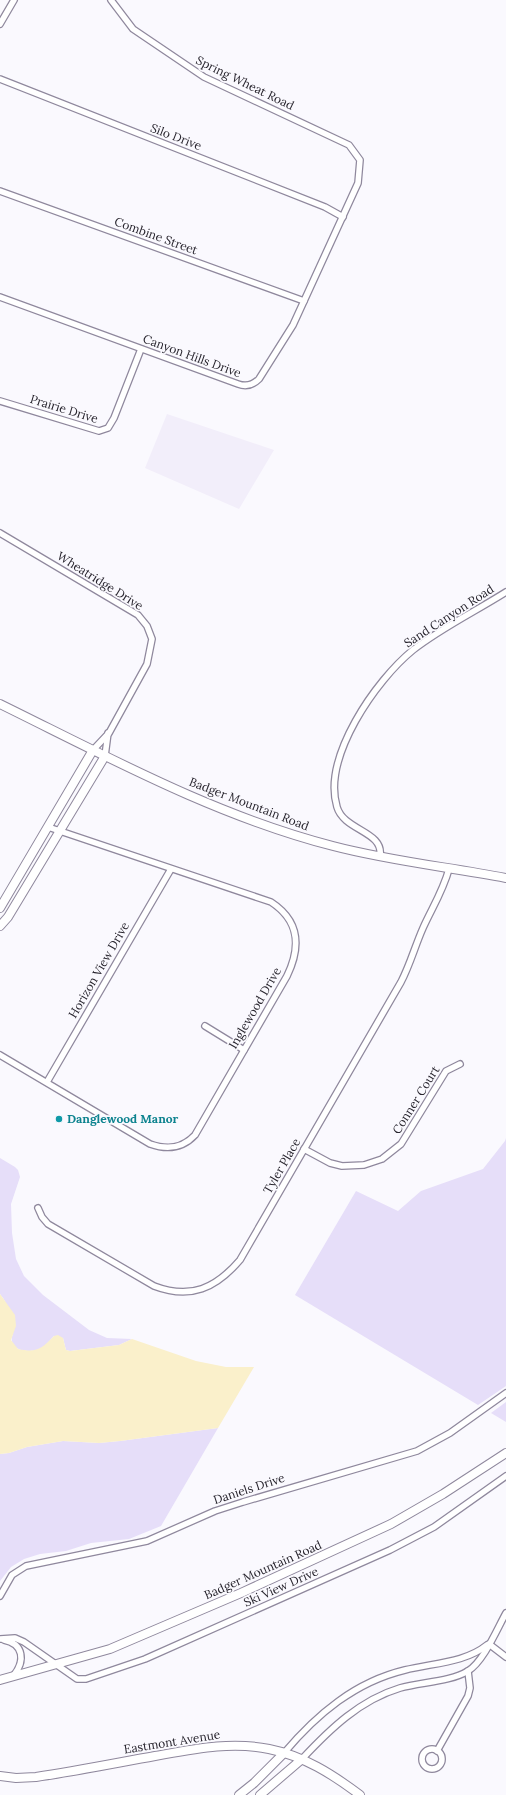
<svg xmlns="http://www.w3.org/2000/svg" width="506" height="1795" viewBox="0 0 506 1795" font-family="Lora,serif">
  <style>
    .built { fill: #f2eefa }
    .green { fill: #e6def9 }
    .sand { fill: #faf0cb }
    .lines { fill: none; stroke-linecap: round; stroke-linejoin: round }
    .street-casing { stroke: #8f889d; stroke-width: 8 }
    .secondary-casing { stroke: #8f889d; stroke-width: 10 }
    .street { stroke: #fff; stroke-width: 5.5 }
    .secondary { stroke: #fff; stroke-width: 8 }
    .culture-dot { fill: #0f9aa8; stroke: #faf9fe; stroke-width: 1.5 }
    .labels { text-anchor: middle; stroke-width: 3.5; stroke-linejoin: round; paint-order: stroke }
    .street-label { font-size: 12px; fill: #27242d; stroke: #faf9fe }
    .culture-label { font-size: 12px; font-weight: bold; fill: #0d838f; stroke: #faf9fe; text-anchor: start }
  </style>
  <rect width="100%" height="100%" fill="#faf9fe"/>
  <path class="built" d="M167,414l107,36 -35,59 -94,-41z"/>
  <g class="green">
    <path d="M506,1138v248l-28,19 -183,-110 61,-104 42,20 23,-20 62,-22 22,-28z"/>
    <path d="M0,1158l15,9 3,3 2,7 -9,27 1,29 4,26 8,17 19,19 46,35 18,8 25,1 -13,6 -49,6 -4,-1 -3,-12 -9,-2c-3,3 -7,8 -10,11 -8,6 -31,6 -32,-6 -1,-3 1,-6 1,-10 -2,-14 -3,-25 -13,-37z"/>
    <path d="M506,1402v20l-15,-9z"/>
    <path d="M218,1428l-57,98 -32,13 -38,4 -25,8 -26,3 -16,5 -13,8 -11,14v-127l9,-1 18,-6 36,-6 36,2 21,-2z"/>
  </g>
  <path class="sand" d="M0,1294l15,21 1,11 -5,14 7,9c19,4 23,0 36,-13l4,-1 5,3 3,12 4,1 49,-6 13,-6 64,22 30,6h28l-36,61 -98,13 -21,2 -36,-2 -36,6 -18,6 -9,1z"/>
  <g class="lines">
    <g class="street-casing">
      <g id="street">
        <path d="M0,24l14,-24"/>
        <path d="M0,79l325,128 18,10"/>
        <path d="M0,191l304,110"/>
        <path d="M0,297l238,87c8,3 15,1 21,-5l34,-54 65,-142 2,-23 -11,-15 -145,-68 -71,-48 -22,-29"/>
        <path d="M0,401l99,30 9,-3 6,-10 27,-69"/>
        <path d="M0,533l138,82 9,11 5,13 -5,25 -38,69 -16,17"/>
        <path d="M105,756l3,-23"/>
        <path d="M380,856c4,-25 -36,-25 -43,-49 -15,-50 39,-127 76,-157 28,-22 63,-39 93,-58"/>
        <path d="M205,1026l39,24"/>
        <path d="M0,1055l150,89c17,6 32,5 45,-9l92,-159c14,-29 13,-55 -16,-74l-223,-75"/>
        <path d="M47,1082l124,-213"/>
        <path d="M304,1149l26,14 12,3 22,-1 18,-6 19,-15 45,-73 14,-7"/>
        <path d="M38,1208l4,9 6,7 106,62c37,14 62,2 86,-26l161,-278c9,-17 14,-36 22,-54 9,-20 20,-37 26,-59"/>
        <path d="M0,1596l12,-21 14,-9 121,-25 68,-30 28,-9 174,-51 33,-18 56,-40"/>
        <path d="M0,1639l15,-1 9,4 53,37h9l59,-20 245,-109 44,-23 72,-51"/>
        <path d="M4,1640c20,4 21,21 10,35"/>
        <path d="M489,1644l17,13"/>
        <circle cx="432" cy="1759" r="10"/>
        <path d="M437,1751l31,-55 2,-8 -2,-17"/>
        <path d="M284,1753c33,-39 71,-71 121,-83 27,-7 60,-7 82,-25"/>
        <path d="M302,1759c28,-30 58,-59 98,-71 20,-6 50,-6 68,-17 16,-10 29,-42 38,-58"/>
      </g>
    </g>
    <g class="secondary-casing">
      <g id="secondary">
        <path d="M0,704c108,53 216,112 333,142 57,15 116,21 173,32"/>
        <path d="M0,908l93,-158"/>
        <path d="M0,926l8,-9 97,-161"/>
        <path d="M0,1680l110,-31 131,-56 150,-69 52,-30 63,-41"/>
        <path d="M0,1776l16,2 20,-1c40,-6 80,-14 119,-21 39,-7 76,-15 114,-7 35,7 63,25 91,46"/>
        <path d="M239,1795l15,-12 30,-30"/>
        <path d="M260,1795l42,-36"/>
      </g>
    </g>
    <use href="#street" class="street"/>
    <use href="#secondary" class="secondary"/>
  </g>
  <circle class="culture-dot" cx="59" cy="1119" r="4"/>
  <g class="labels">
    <g class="street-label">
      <text transform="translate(245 83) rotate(26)" y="4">Spring Wheat Road</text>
      <text transform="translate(176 137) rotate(21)" y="4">Silo Drive</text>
      <text transform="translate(156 236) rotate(20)" y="4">Combine Street</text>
      <text transform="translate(192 356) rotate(20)" y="4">Canyon Hills Drive</text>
      <text transform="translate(64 409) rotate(17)" y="4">Prairie Drive</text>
      <text transform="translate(100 581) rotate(32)" y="4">Wheatridge Drive</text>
      <text transform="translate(449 616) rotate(-33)" y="4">Sand Canyon Road</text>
      <text transform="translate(249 804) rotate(21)" y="4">Badger Mountain Road</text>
      <text transform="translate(99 970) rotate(-60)" y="4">Horizon View Drive</text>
      <text transform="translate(255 1008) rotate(-60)" y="4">Inglewood Drive</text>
      <text transform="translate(416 1100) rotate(-58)" y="4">Conner Court</text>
      <text transform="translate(282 1166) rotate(-60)" y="4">Tyler Place</text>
      <text transform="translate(249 1489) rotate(-18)" y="4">Daniels Drive</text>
      <text transform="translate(263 1570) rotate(-24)" y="4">Badger Mountain Road</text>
      <text transform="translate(281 1587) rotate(-24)" y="4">Ski View Drive</text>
      <text transform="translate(172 1742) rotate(-9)" y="4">Eastmont Avenue</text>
    </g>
    <g class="culture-label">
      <text x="67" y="1123">Danglewood Manor</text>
    </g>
  </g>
</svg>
